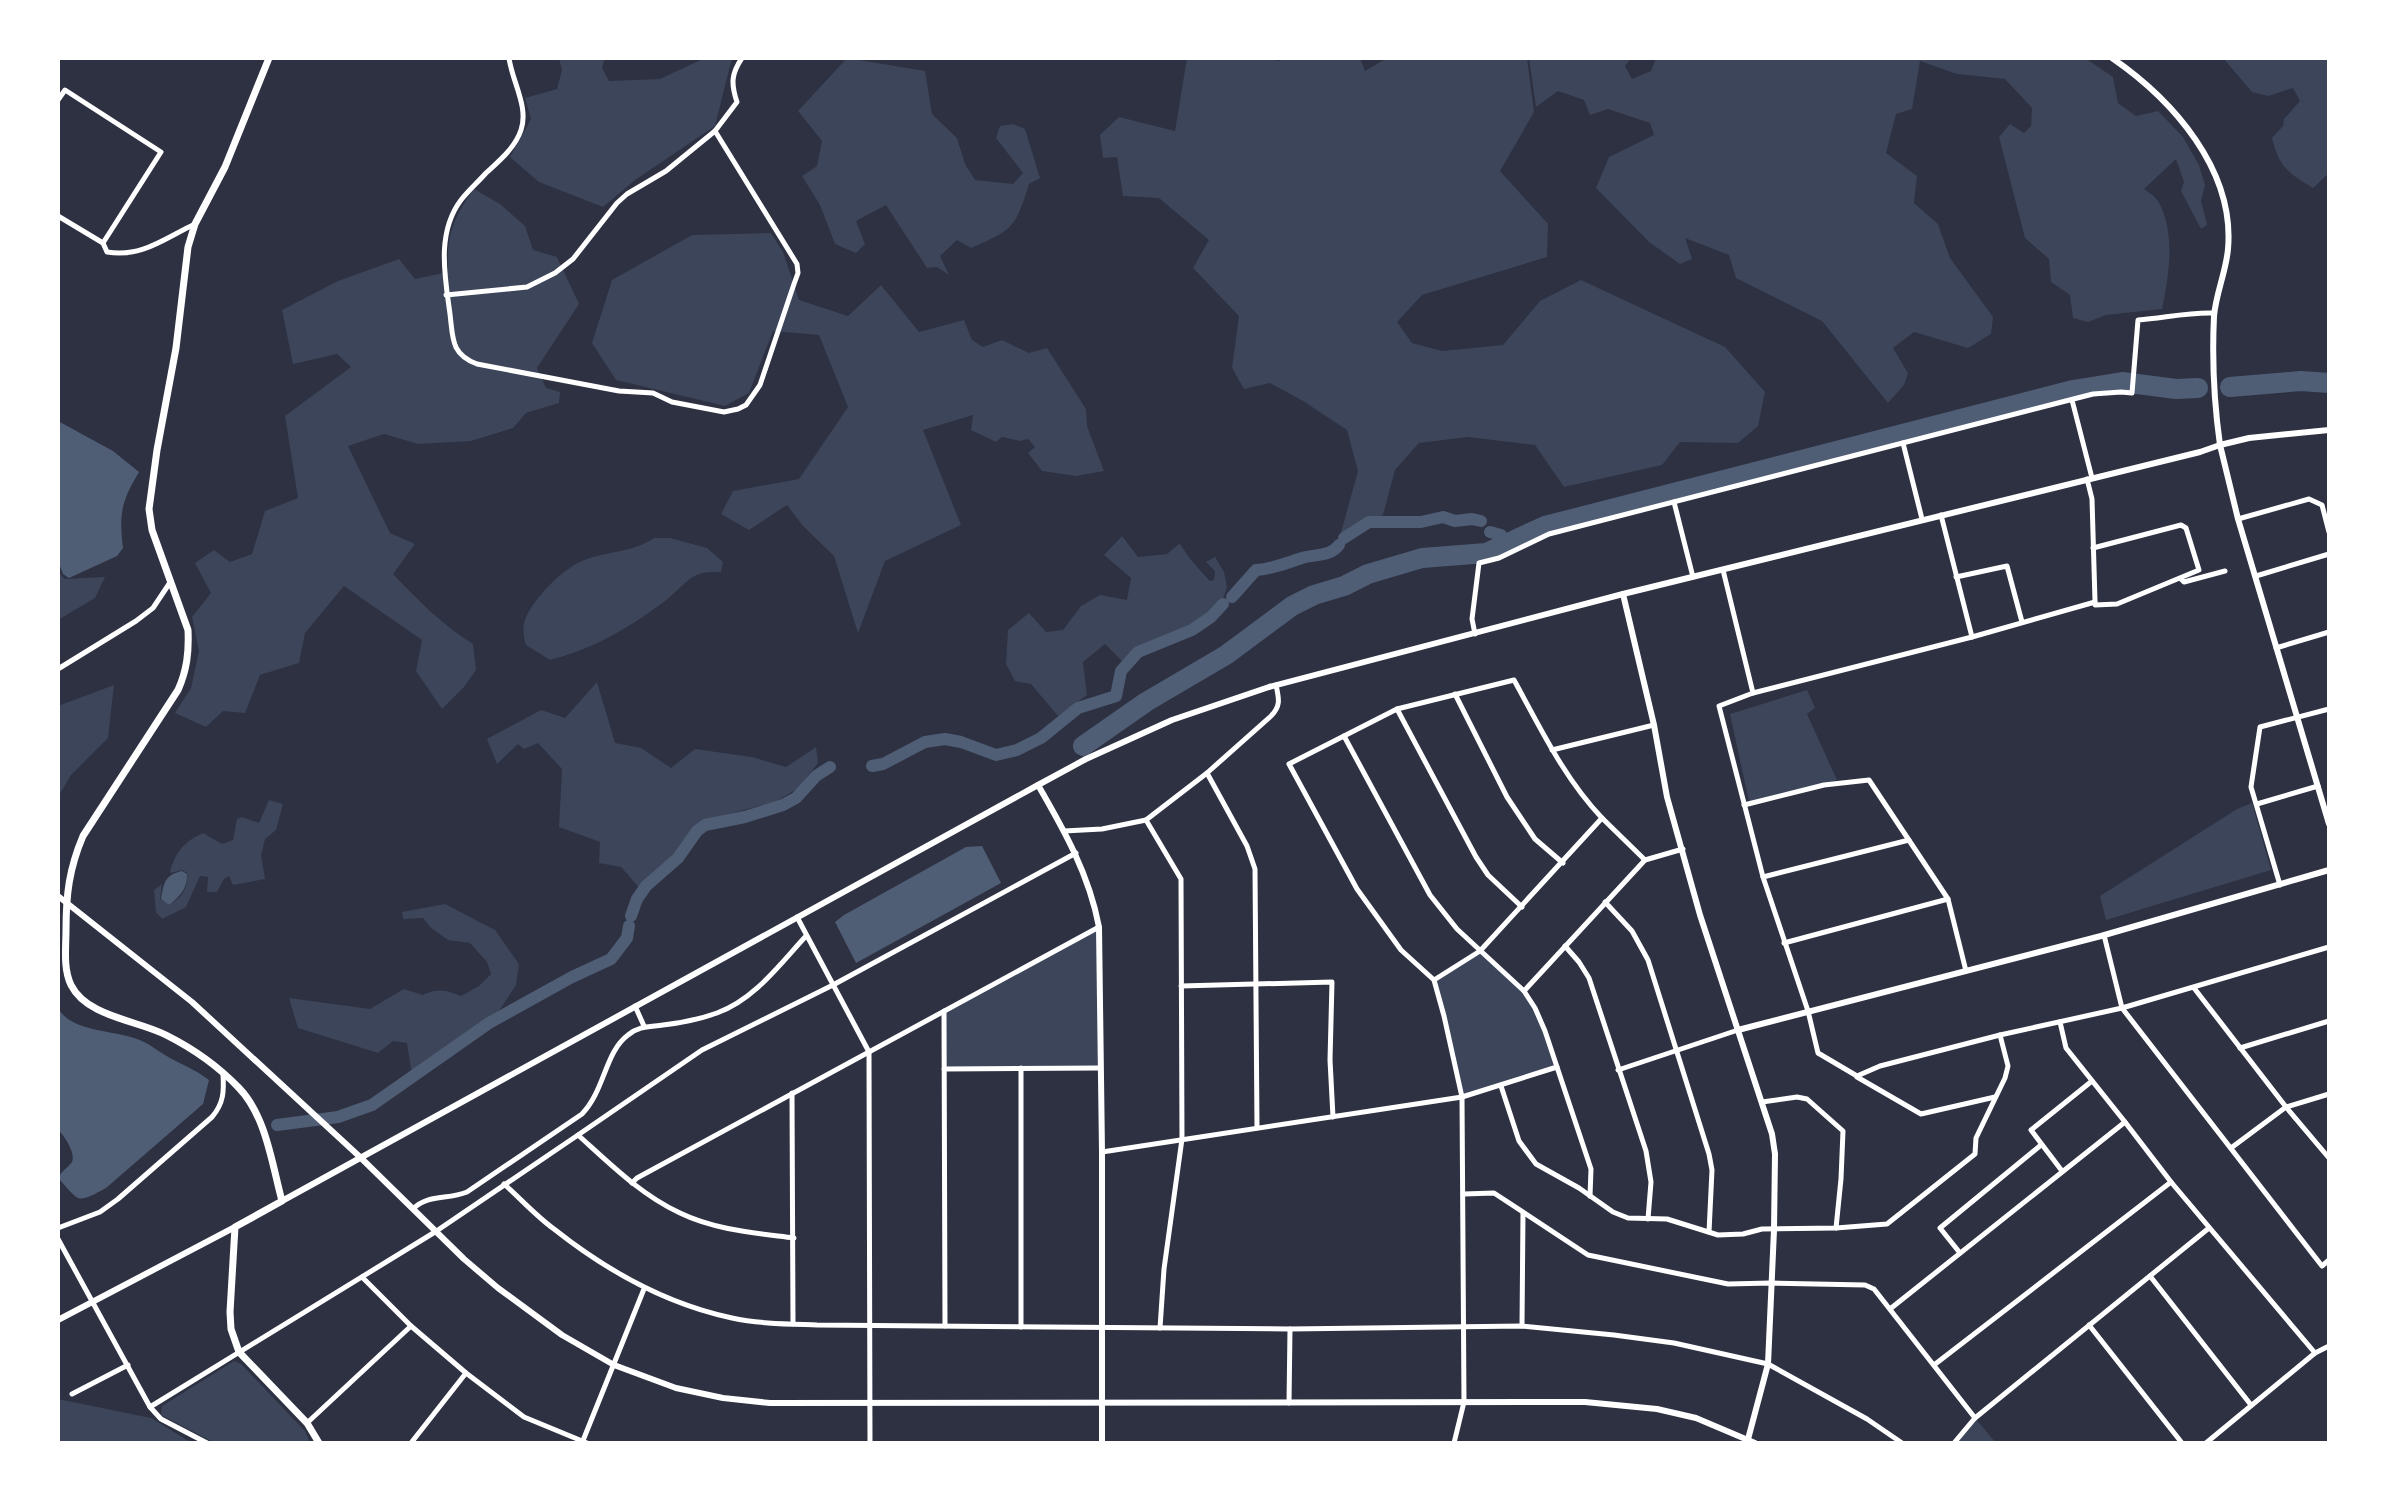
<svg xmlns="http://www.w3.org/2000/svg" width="2387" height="1501" viewBox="0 0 2387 1501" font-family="'Playfair Display',serif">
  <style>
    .green { fill: #3c4559 }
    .water { fill: #4f5d75 }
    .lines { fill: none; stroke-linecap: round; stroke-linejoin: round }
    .canal { stroke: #4f5d75; stroke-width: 12 }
    .river { stroke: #4f5d75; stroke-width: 20 }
    .minor { stroke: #fff; stroke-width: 5 }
    .tertiary { stroke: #fff; stroke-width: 6 }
    .secondary { stroke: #fff; stroke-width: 7 }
  </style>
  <rect width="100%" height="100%" fill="#2d3142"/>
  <g class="green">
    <path d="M559,58h46l-3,10 7,13 51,-2 45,-21h27l-17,68 -80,54 -32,27 -64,-25 -29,-25 21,-38 -6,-21 32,-9 5,-19z"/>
    <path d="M847,58l78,13 7,43 25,24 8,26 10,16 38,4 10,-11 -27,-35 4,-12 13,-2 12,5 15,49 -11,6c-13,43 -16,46 -58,64l-14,-8 -17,16 9,19 -12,-8 -10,1 -41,-63 -30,16 9,23 -9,9 -21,-9 -15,-39 -18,-29 15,-10 5,-25 -24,-30z"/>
    <path d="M1187,58h88l2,3 13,-3h70l5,13 22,-13h140l7,54 -34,59 48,53 -1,33 -125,38 -25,27 15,21 30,8 61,-6 37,-44 41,-21 144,67 40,45 -7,34 -20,17 -58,-1 -18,23 -98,22 -29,-42 -67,-8 -49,6 -24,27 -12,45 -23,7 -20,14 18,-65 -11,-41 -44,-29 -33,-18 -26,6 -12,-21 7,-52 -46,-48 16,-28 -50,-42 -36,-2 -6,-39 -14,1 -3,-23 19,-18 56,14z"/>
    <path d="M1529,58h102l-6,8 7,13 19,-8 5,-13h429l28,19 5,26 18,13 22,-5 25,26 16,28 6,20 -4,16 6,24 -6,4 -20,-38 3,-9 -8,-23 -32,30c4,3 11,7 14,12 18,31 11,75 4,108l-56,6 -18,7 -15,-4 -3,-23 -19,-13 -2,-23 -24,-21 -26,-101 11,-13 14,9 7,-7 1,-18 -27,-29 -48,-5 -37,-13 -8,48 -16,5 -10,39 31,23 -3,27 24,21 12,34 43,59 -2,17 -23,14 -54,-16 -21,16 15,25 -4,12 -16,18 -66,-82 -86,-43 -7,-23 -44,-17 7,21 -12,5 -31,-22 -53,-54 13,-31 45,-22 -4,-12 -42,-14 -18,6 -6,-15 -26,-9 -22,16z"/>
    <path d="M2223,58h106v115l-16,15c-25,-15 -34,-21 -41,-50l11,-12 1,-7 16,-18 -7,-13 -25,8 -16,-4z"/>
    <path d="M474,189l26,15 25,22 8,24 24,7 22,47 -42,64 9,20 14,4 -1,11 -33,10 -13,15 -42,13 -53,3 -34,-10 -36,12 42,87 25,11 -22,30c25,26 49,51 80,70l3,26 -12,17 -22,22 -26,-38 6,-31 -78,-54 -39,47 -6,30 -39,12 -15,38 -22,-2 -17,16 -31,-14 16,-25 8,-37 -7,-34 19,-24 -16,-30 19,-13 16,12 22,-8 13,-43 33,-13 -13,-82 66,-49 -14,-13 -44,10 -11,-54 56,-29 61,-22 16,20 33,-7c-2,-36 5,-54 26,-83z"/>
    <path d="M771,233l12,19 16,48 49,16 33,-31 38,47 45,-12 8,20 11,7 19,-7 27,13 18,-5 39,61 1,17 17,45 -28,5 -34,-5 -14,-18 7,-6 -7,-8 -8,2 -18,-4 -6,5 -25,-12 2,-15 -50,15 38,95 -76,36 -27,72 -24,-77 -31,-30 -16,-21 -38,25 -28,-16 12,-23 66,-12 49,-72 -29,-72 -46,-4 -24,62 -24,13 -109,-26 -24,-37 20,-63 80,-45z"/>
    <path d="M1122,536l16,21 29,-3 12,-10 2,1c7,13 19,25 29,36l4,-1 1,-9 -9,-9 9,-5 9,15 3,15 -4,12 -20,20 -30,17 -36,13 -14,13 -18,-18 -22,18 4,33 -29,21 -27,-32 -16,-3 -9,-17 2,-34 21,-17 17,19 17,-2 18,-24 19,-11 27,5 4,-22 -27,-23z"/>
    <path d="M654,538h16l37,10 16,14 -2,10c-28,-1 -30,6 -49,23 -7,7 -17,13 -25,19 -31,21 -61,37 -97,46l-24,-15c-2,-7 -4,-17 -1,-25 8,-22 40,-54 62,-61 22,-8 47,-7 67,-21z"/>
    <path d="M58,572l7,7 40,-2 -10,21 -37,22z"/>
    <path d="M597,682l18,61 26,5 30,20 24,-19 57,8 34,10 30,-20 2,16 -21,26 -22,13 -69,18 -63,72 -22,-25 -22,-4 1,-21 -41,-15 3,-58 -24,-26 -14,6 -6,-5 -21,20 -10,-25 54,-29 24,8z"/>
    <path d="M114,685l-6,53 -37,37 -13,22v-91z"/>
    <path d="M1807,690l8,18 -8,6 30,66 -87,26 -20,-92z"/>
    <path d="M269,800l14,4 -7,26 -11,9 -4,16 4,24 -32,6 -4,-9 -5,3 -7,13h-10l1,-15 -8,-1 -14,31 -24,12 -6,-7 -2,-22 8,-6 -2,15 9,6c12,-6 20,-18 18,-32l-5,-3 -11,3 -1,-2c7,-21 14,-29 33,-38l19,11 11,-4 4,-21 5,-2 17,6z"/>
    <path d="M2252,803l19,67 -165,50 -6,-24 137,-87z"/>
    <path d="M445,904l50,26 24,34 -3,21 -21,32 -83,58 -5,-32 -14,-2 -15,12 -80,-25 -9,-30 81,11 34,-20 19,6c15,-7 22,-5 38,1l18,-10 12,-12 -4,-12 -17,-19 -22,-3 -18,-13 -7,-9 -20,1 -1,-7z"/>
    <path d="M1099,927l1,141 -156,1v-58z"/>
    <path d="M1480,951l44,40 11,17 22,59 -95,30 -28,-117z"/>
    <path d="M234,1361l7,3 64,67 5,12h-95l-54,-28 1,-9z"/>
    <path d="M58,1399l93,19 41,25h-134z"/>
    <path d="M1975,1418l21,25h-42z"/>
  </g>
  <g class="water">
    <path d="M58,421l55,30 26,21c-18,30 -20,42 -16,76l-6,8 -48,22 -6,-4 -5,-13z"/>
    <path d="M982,846l19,37 -145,80 -21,-41 9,-7 122,-68z"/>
    <path d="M182,871l5,3c1,13 -7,23 -18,31l-8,-6c3,-17 4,-24 21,-28z"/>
    <path d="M58,1008c14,26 61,21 86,34 7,3 14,9 21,13 15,9 30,14 44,25l-6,24 -97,84c-31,17 -26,13 -48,-10 3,-7 10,-10 14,-16 4,-9 -8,-27 -14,-32z"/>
  </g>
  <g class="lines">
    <g class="canal">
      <path d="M1490,532l11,3"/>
      <path d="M1344,538l25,-16h52l22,-5 12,4 17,-2 9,2"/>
      <path d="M1232,597l24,-27c17,-1 30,-7 46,-12 14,-4 28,-1 37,-13"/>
      <path d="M872,766l11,-2 42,-22 20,-3 16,3 35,13 21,-5 24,-12 37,-30 38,-12 5,-25 17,-19 54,-22 19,-13 12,-13"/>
      <path d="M631,916l6,-17 9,-13 32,-28 19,-27 8,-6 40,-8 38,-12 13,-7 20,-22 14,-9"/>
      <path d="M277,1125l61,-8 34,-12 117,-82 83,-46 39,-18 16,-21 2,-12"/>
    </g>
    <g class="river">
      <path d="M2230,387l71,-6 28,2"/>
      <path d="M1083,746l63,-44 80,-47 66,-49 22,-11 30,-9 24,-12 54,-16 64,-5 59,-27 528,-136 49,-8 54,7 22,-1"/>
    </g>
    <g class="minor">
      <path d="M509,58c3,23 20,49 12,72 -6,18 -22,31 -35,43 -8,9 -18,18 -25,27 -25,33 -16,77 -11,114 3,25 1,40 27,50l142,27 34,2 19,9 52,10 14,-3 8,-4 14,-20 34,-101 4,-11 -1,-9 -82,-133"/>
      <path d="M58,100l7,-10 96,62 -58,91 -45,-27"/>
      <path d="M103,243l4,9c35,6 58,-14 88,-28"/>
      <path d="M446,295l81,-8 28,-14 18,-14 44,-56 10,-9 39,-23 49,-40 22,-29c-6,-18 -6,-28 5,-44"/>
      <path d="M2072,400l20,78"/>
      <path d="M1903,443l19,76"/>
      <path d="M2087,479l5,20 3,102"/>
      <path d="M1674,502l19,75"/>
      <path d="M1941,515l31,122"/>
      <path d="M2238,519l71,-20 13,6 7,27"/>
      <path d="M2093,548l88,-23 5,3 13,42 -82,34 -22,1v-3l-123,35 -219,56 -34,13 44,171 45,134 10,42 39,23 23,-10 120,-31 122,-27 207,-61"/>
      <path d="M1723,570l30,123"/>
      <path d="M2256,576l73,-22"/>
      <path d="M1956,577l51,-11 15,56"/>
      <path d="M2181,579l3,3 41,-11"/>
      <path d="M1475,634l-3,-15 7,-56 20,-5 50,-24 544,-140 28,-2 11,1 6,-73c26,-2 50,-8 76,-7"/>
      <path d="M2276,648l53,-16"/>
      <path d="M58,669l78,-48 17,-13 18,-27"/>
      <path d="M1455,694l52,103 28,42 28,24"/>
      <path d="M1397,709l79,148 12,18 34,32"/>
      <path d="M1552,750l102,-25"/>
      <path d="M1207,773l40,73 8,23 2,259"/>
      <path d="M2257,804l61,-18"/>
      <path d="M1744,805l80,-20 45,-5 79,119 18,72"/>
      <path d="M1602,818l43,42"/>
      <path d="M1146,820l35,59 1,260 -18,130 -4,59"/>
      <path d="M1064,831l38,-2 44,-9 61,-47 64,-57c10,-10 8,-17 5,-31"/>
      <path d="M1763,877l146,-37"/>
      <path d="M2280,885l-29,-98 9,-60 69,-18"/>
      <path d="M1605,902l27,29 16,29 61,194 3,16 -3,62"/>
      <path d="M797,917l72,135 1,391"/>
      <path d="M2104,935l18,73 200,258 7,-6"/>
      <path d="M1784,943l164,-44"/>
      <path d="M1565,946l14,16 10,16 57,173 5,31 -3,37"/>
      <path d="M1434,980l46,-29 122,-133c-38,-40 -61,-89 -88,-138l-117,29 -108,55 68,125 44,61 33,30 10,36 18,81 2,305 -10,41"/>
      <path d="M1181,986l151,-4 -2,78 3,57"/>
      <path d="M2194,988l92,119 43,51"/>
      <path d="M1524,991l121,-131 38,-11"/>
      <path d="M635,1006l9,20"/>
      <path d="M944,1011l1,315"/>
      <path d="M2060,1022l6,26 59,74"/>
      <path d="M2240,1048l89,-27"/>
      <path d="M1557,1067l34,102 -1,27"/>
      <path d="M944,1069l156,-1"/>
      <path d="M1618,1070l120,-40"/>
      <path d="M1857,1077l64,37 74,-17"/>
      <path d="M1501,1086l18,55 17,23 43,24 34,24 15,6 39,1 51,16 25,-1 19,-5 74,-1 51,-4 88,-70 1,-16 29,-60 3,-12 -8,-31"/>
      <path d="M792,1093l1,231"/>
      <path d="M1762,1102l35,-5 10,2 36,32 -2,48 -5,49"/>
      <path d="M578,1135l124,-85 131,-65 243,-132"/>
      <path d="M2231,1148l55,-41 43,-13"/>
      <path d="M1102,1152l360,-55 95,-30 -12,-36 -10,-23 -11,-17 -67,-62 -27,-34 -86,-159"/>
      <path d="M2062,1171l-31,-41 61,-49"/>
      <path d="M632,1183l5,-5 462,-251"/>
      <path d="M504,1184c17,15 32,32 50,45 53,42 112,75 178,89 28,6 57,6 85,7l473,4 232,-3 92,9 60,8 94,21 99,55 35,24"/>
      <path d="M1464,1194l30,-1 94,62 140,29 43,-1 94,2 9,4 101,129"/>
      <path d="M413,1209c15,-15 34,-9 54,-17l115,-78c23,-24 23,-62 46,-79 11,-9 21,-8 35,-10 18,-2 37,-6 54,-12 37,-13 63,-49 89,-77"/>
      <path d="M58,1228l42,-16 18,-13 94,-82c12,-14 12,-26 11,-43"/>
      <path d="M58,1239l92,168 285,-175 143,-97c31,28 63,60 102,78 35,17 76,20 114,25"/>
      <path d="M1960,1253l-20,-25 101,-83"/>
      <path d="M2150,1276l101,129"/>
      <path d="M362,1277l49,49 55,47 58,44 63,26"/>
      <path d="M1890,1309l235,-187 46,60 144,171"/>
      <path d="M2089,1325l93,118"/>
      <path d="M1522,1326l1,-113"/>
      <path d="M1021,1327v-259"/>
      <path d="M1934,1365l237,-183"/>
      <path d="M72,1394l56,-29"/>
      <path d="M1289,1403l1,-74"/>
      <path d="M150,1407l11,12 46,24"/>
      <path d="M307,1423l104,-97"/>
      <path d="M411,1443l55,-70"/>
      <path d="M582,1443l62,-154"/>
      <path d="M1954,1443l21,-25 234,-190"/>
      <path d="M2206,1443l109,-90 14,-7"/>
    </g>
    <g class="tertiary">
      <path d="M2112,58c61,42 123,112 116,191 -2,23 -12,44 -14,67 -2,42 0,87 6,129l29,-7 80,-8"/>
      <path d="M1623,594l31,131 13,72 33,118 72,219 3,20 -1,76 -6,134 -21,79"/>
      <path d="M1038,785c26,45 51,89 61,142l3,225v291"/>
      <path d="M58,896l134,106 168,155 104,102 34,29 64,47 52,30 62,23 47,10 47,5 815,-1 72,7 39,9 59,25"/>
      <path d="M1738,1030l363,-94 228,-66"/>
      <path d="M282,1201l756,-416 48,-26 86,-39 97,-33 354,-93 577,-142 20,-7 18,74 91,305"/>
      <path d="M58,1320l177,-93"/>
    </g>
    <path class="secondary" d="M269,58l-44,109 -30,57 -7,23 -12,101 -19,102 -8,59 3,21 36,100c1,22 -1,40 -10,60l-95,146c-14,33 -17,59 -17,94 0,17 -3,39 5,55 16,32 66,35 95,50 26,13 53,32 73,53 27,28 33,76 43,113l-47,26 -5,85 1,17 8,23 68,71 12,20"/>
  </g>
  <rect width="2387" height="1501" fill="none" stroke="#ffffff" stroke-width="120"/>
</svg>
